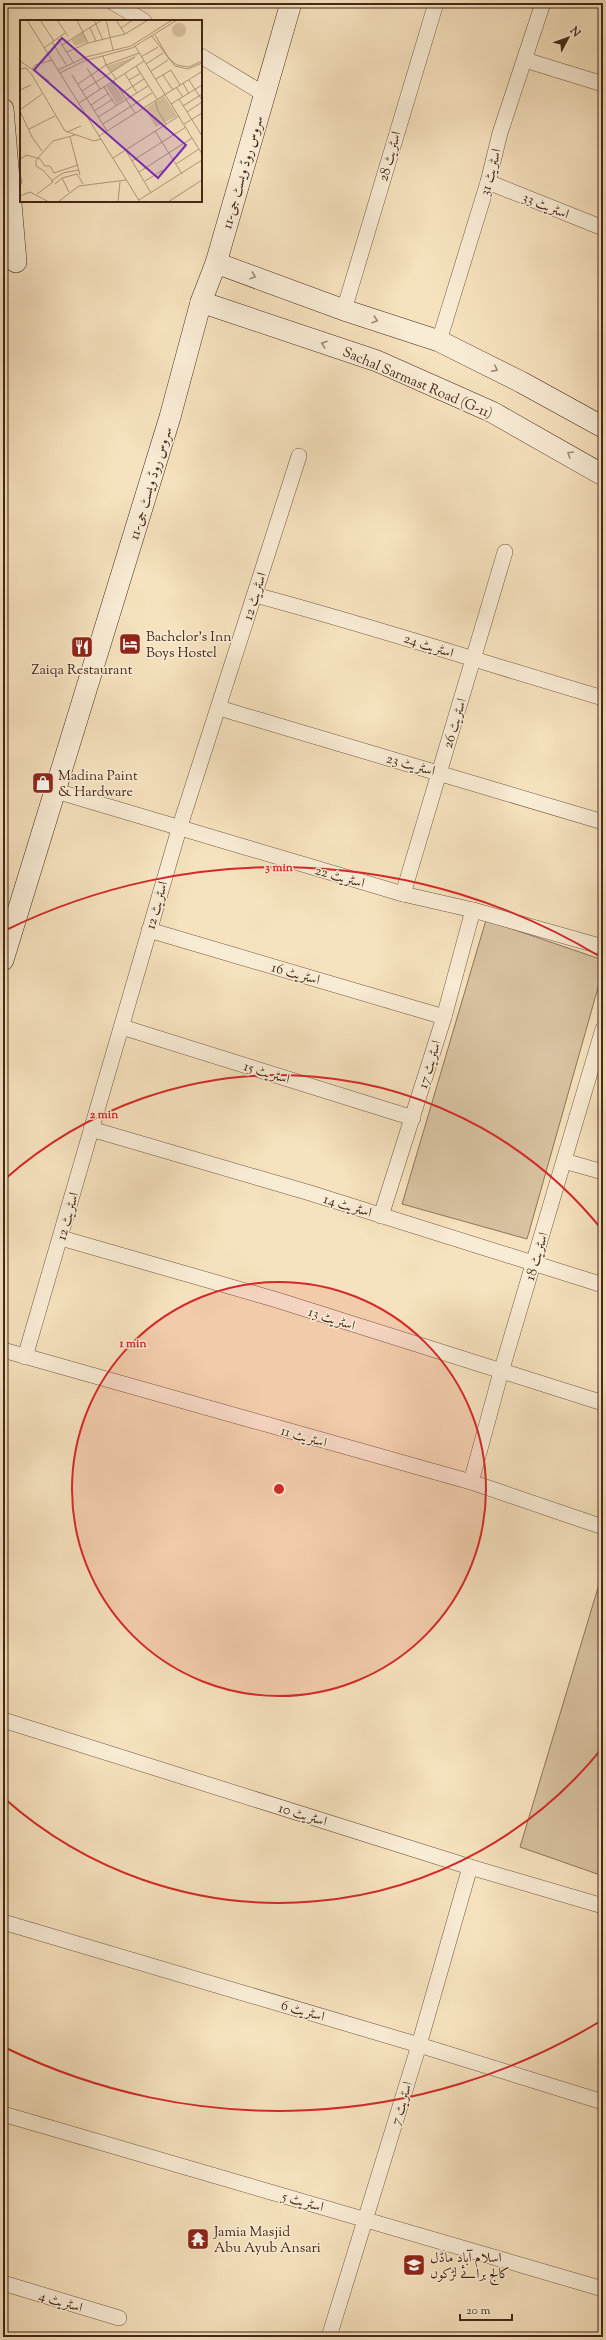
<svg xmlns="http://www.w3.org/2000/svg" width="606" height="2340" viewBox="0 0 606 2340" font-family="'Sorts Mill Goudy',Amiri,serif">
  <style>
    .green { fill: #d8c2a1; stroke: #8e745c }
    .lines { fill: none; stroke-linecap: round; stroke-linejoin: round }
    .street-casing { stroke: #715640; stroke-width: 16 }
    .secondary-casing { stroke: #452716; stroke-width: 22 }
    .street { stroke: #f9ecd5; stroke-width: 15 }
    .secondary { stroke: #f9ecd5; stroke-width: 21 }
    .oneway { stroke: #9f8a76 }
    .ring { fill: none; stroke: #d62828; stroke-width: 2 }
    .labels { text-anchor: middle; stroke-width: 3; stroke-linejoin: round; paint-order: stroke }
    .street-label { font-size: 14px; fill: #452716; stroke: #f9ecd5 }
    .poi-label { font-size: 14px; fill: #452716; stroke: #f9ecd5; text-anchor: start }
    .inset-road { fill: none; stroke: #af977b; stroke-width: 1 }
    .view { fill: #7b2cbf; fill-opacity: 0.15; stroke: #7b2cbf; stroke-width: 2 }
    .inset-edge { fill: none; stroke: #452716; stroke-width: 2 }
    .centre { fill: #d62828; stroke: #f9ecd5; stroke-width: 2 }
    .ring-label { font-size: 12px; text-anchor: middle; font-weight: bold; fill: #d62828; stroke: #f9ecd5; stroke-width: 3; stroke-linejoin: round; paint-order: stroke }
  </style>
  <rect width="100%" height="100%" fill="#f6e2be"/>
  <filter id="stains"><feTurbulence type="fractalNoise" baseFrequency=".005" numOctaves="4"/><feColorMatrix values="0 0 0 0 .2 0 0 0 0 .09 0 0 0 0 .02 0 0 0 .5 -.17"/></filter>
  <radialGradient id="worn" r=".72"><stop offset=".6" stop-color="#630" stop-opacity="0"/><stop offset="1" stop-color="#630" stop-opacity=".3"/></radialGradient>
  <g class="green">
    <path d="M486,920l117,40v10l-76,269 -125,-35z"/>
    <path d="M603,1571v305l-83,-29z"/>
  </g>
  <g class="lines">
    <g class="street-casing">
      <g id="street">
        <path d="M114,3l30,18"/>
        <path d="M201,56l63,38"/>
        <path d="M525,60l78,24"/>
        <path d="M488,182l115,46"/>
        <path d="M344,310l92,-307"/>
        <path d="M439,341l49,-159 12,-49 43,-130"/>
        <path d="M255,595c117,31 232,69 348,103"/>
        <path d="M219,708l384,114"/>
        <path d="M56,791l347,103 70,16 130,37"/>
        <path d="M403,894l102,-342"/>
        <path d="M149,930l295,87"/>
        <path d="M122,1027l291,91"/>
        <path d="M91,1129l219,64 293,92"/>
        <path d="M564,1161l39,11"/>
        <path d="M381,1216l63,-199 29,-107"/>
        <path d="M61,1238l216,62 326,103"/>
        <path d="M3,1350l468,132 132,45"/>
        <path d="M25,1357l154,-528 120,-373"/>
        <path d="M471,1482l30,-110 102,-343"/>
        <path d="M3,1720l467,147 133,39"/>
        <path d="M3,1922l416,123 184,57"/>
        <path d="M3,2114l600,175"/>
        <path d="M3,2283l116,35"/>
        <path d="M329,2337l90,-292 51,-178"/>
      </g>
    </g>
    <g class="secondary-casing">
      <g id="secondary">
        <path d="M3,109l13,153"/>
        <path d="M216,263l128,47 95,31 82,41 82,45"/>
        <path d="M201,302l176,59 115,51 111,63"/>
        <path d="M3,960l167,-543 31,-115 15,-39 75,-260"/>
      </g>
    </g>
    <use href="#street" class="street"/>
    <use href="#secondary" class="secondary"/>
  </g>
  <defs><path id="oneway-chevron" d="M-2-3.5L2.5 0L-2 3.5" fill="none" stroke-width="1.6" stroke-linecap="round" stroke-linejoin="round"/></defs>
  <g class="oneway">
    <use href="#oneway-chevron" transform="translate(253 276) rotate(19)"/>
    <use href="#oneway-chevron" transform="translate(375 320) rotate(18)"/>
    <use href="#oneway-chevron" transform="translate(324 344) rotate(-161)"/>
    <use href="#oneway-chevron" transform="translate(495 369) rotate(26)"/>
    <use href="#oneway-chevron" transform="translate(570 454) rotate(-149)"/>
  </g>
  <circle cx="279" cy="1489" r="207" fill="#d62828" fill-opacity=".12"/>
  <g class="ring">
    <circle cx="279" cy="1489" r="207"/>
    <path d="M603 1747A414 414 0 0 1 5 1799M5 1179A414 414 0 0 1 603 1231"/>
    <path d="M599 2022A622 622 0 0 1 6 2048M6 930A622 622 0 0 1 599 956"/>
  </g>
  <defs>
    <g id="hotel-square" transform="scale(1.15)"><rect x="-9" y="-9" width="18" height="18" rx="4" fill="#8f2418" stroke="#f9ecd5"/><path d="M-6-4.5h1.5V1H6V5H4.5V3h-9V5H-6ZM-4 0a1.8 1.8 0 1 1 3.6 0ZM.5 0V-2.5h3Q6-2.5 6 0Z" fill="#fff"/></g>
    <g id="restaurant-square" transform="scale(1.15)"><rect x="-9" y="-9" width="18" height="18" rx="4" fill="#8f2418" stroke="#f9ecd5"/><path d="M-5-6h1v4h1v-4h1v4h1v-4h1v5L-1.5 .5V6h-2V.5L-5-1ZM5-6V6H3V1.5H1.5Q1.5-4 5-6Z" fill="#fff"/></g>
    <g id="shop-square" transform="scale(1.15)"><rect x="-9" y="-9" width="18" height="18" rx="4" fill="#8f2418" stroke="#f9ecd5"/><path d="M-5-2.5h2.3a2.7 3.5 0 0 1 5.4 0H5L5.5 6h-11ZM-1.5-2.5h3a1.5 2.3 0 0 0-3 0Z" fill="#fff"/></g>
    <g id="temple-square" transform="scale(1.15)"><rect x="-9" y="-9" width="18" height="18" rx="4" fill="#8f2418" stroke="#f9ecd5"/><path d="M0-6L5-2H3V0L6.5 2.5H4V6H1.5V3h-3V6H-4V2.5H-6.5L-3 0V-2H-5Z" fill="#fff"/></g>
    <g id="university-square" transform="scale(1.15)"><rect x="-9" y="-9" width="18" height="18" rx="4" fill="#8f2418" stroke="#f9ecd5"/><path d="M0-5L7-2L0 1L-7-2ZM-4 1L0 2.5L4 1V4Q0 6-4 4Z" fill="#fff"/></g>
  </defs>
  <g fill-rule="evenodd">
    <use href="#hotel-square" x="130" y="644"/>
    <use href="#restaurant-square" x="82" y="647"/>
    <use href="#shop-square" x="43" y="783"/>
    <use href="#temple-square" x="198" y="2239"/>
    <use href="#university-square" x="414" y="2265"/>
  </g>
  <g class="labels">
    <g class="street-label">
      <text transform="translate(389 156) rotate(-74)" y="5">اسٹریٹ 28</text>
      <text transform="translate(242 172) rotate(-74)" y="5">سروس روڈ ویسٹ جی-11</text>
      <text transform="translate(490 172) rotate(-75)" y="5">اسٹریٹ 31</text>
      <text transform="translate(546 205) rotate(22)" y="5">اسٹریٹ 33</text>
      <text transform="translate(418 382) rotate(23)" y="5">Sachal Sarmast Road (G-11)</text>
      <text transform="translate(150 483) rotate(-73)" y="5">سروس روڈ ویسٹ جی-11</text>
      <text transform="translate(254 596) rotate(-72)" y="5">اسٹریٹ 12</text>
      <text transform="translate(429 645) rotate(18)" y="5">اسٹریٹ 24</text>
      <text transform="translate(454 723) rotate(-73)" y="5">اسٹریٹ 26</text>
      <text transform="translate(411 764) rotate(16)" y="5">اسٹریٹ 23</text>
      <text transform="translate(340 876) rotate(16)" y="5">اسٹریٹ 22</text>
      <text transform="translate(156 905) rotate(-74)" y="5">اسٹریٹ 12</text>
      <text transform="translate(296 973) rotate(16)" y="5">اسٹریٹ 16</text>
      <text transform="translate(429 1064) rotate(-73)" y="5">اسٹریٹ 17</text>
      <text transform="translate(267 1072) rotate(17)" y="5">اسٹریٹ 15</text>
      <text transform="translate(348 1205) rotate(17)" y="5">اسٹریٹ 14</text>
      <text transform="translate(67 1216) rotate(-74)" y="5">اسٹریٹ 12</text>
      <text transform="translate(536 1256) rotate(-73)" y="5">اسٹریٹ 18</text>
      <text transform="translate(332 1318) rotate(18)" y="5">اسٹریٹ 13</text>
      <text transform="translate(304 1436) rotate(16)" y="5">اسٹریٹ 11</text>
      <text transform="translate(303 1814) rotate(17)" y="5">اسٹریٹ 10</text>
      <text transform="translate(303 2010) rotate(16)" y="5">اسٹریٹ 6</text>
      <text transform="translate(401 2103) rotate(-73)" y="5">اسٹریٹ 7</text>
      <text transform="translate(303 2201) rotate(16)" y="5">اسٹریٹ 5</text>
      <text transform="translate(61 2301) rotate(17)" y="5">اسٹریٹ 4</text>
    </g>
    <g class="poi-label">
      <text x="146" y="641">Bachelor's Inn<tspan x="146" dy="16">Boys Hostel</tspan></text>
      <text x="82" y="674" text-anchor="middle">Zaiqa Restaurant</text>
      <text x="58" y="780">Madina Paint<tspan x="58" dy="16">&amp; Hardware</tspan></text>
      <text x="214" y="2236">Jamia Masjid<tspan x="214" dy="16">Abu Ayub Ansari</tspan></text>
      <text x="430" y="2262">اسلام آباد ماڈل<tspan x="430" dy="16">کالج برائے لڑکوں</tspan></text>
    </g>
  </g>
  <g transform="translate(20 20)">
    <rect width="182" height="182" fill="#f6e2be"/>
    <path d="M152 10a7 7 0 1 1 14 0a7 7 0 1 1-14 0ZM63,12l4,10 -12,4 -4,-6zM119,34l-28,18 -4,-6 21,-7zM93,62l11,17 -7,5 -11,-18zM144,76l13,20 -21,11 -11,-18z" fill="#d8c2a1"/>
    <path class="inset-road" d="M7,0l113,182M20,0l14,21M37,0l11,16M57,0l11,23M74,0l9,20M86,0l7,30M96,0l9,14M70,8l6,13M101,8l12,-8M131,15l24,31 13,3 14,-6M135,15l14,24 8,6 12,2 13,-6M38,19l15,23M32,22l15,24M42,25l40,-25M115,26l67,108M24,28l21,-15M47,32l21,-9 37,-9 23,-14M83,36l3,9 10,14M121,37l17,-10M0,41l29,20M126,44l17,-11M116,46l21,33M67,48l13,21M0,49l6,-1 6,7 33,56 29,10 7,-2M12,49l3,-4 17,-5M38,50l28,-13 45,-11 41,-26M131,51l17,-11M40,53l24,-12 48,-13 45,-28M105,54l12,19M52,55l35,56M143,55l10,15M136,59l15,-9 9,15M109,60l12,-7M169,60l13,20M94,61l21,32M163,63l6,11M58,64l28,-19 33,-12M84,67l12,19M156,67l7,10M0,70l11,-5M62,71l53,-34M102,73l22,-14M159,79l23,37M135,81l3,10 8,13M59,83l65,-42M151,84l31,-19M71,85l18,-12M163,86l19,-12M0,90l22,-16M0,91l12,26 10,14M74,91l19,-12M167,92l15,-10M78,97l50,-31M83,104l49,-31M164,104l18,-11M9,109l26,-13M135,111l27,43M47,112l14,-6M79,116l102,-64M50,117l10,38M105,129l26,44M93,138l66,-42M0,139l7,-4 13,4 5,7h5l4,7 24,-8M112,141l54,-34M156,144l23,-15M119,152l53,-34M0,153l2,10 -2,2M42,158l7,14M31,161l12,-8 16,-3M125,161l18,-11M35,164l7,-6 15,-4 6,10M17,174l16,-12 -9,-11 -8,-5v-6l17,-19 22,-6M0,176l10,-4 19,10M119,180l63,-40M38,182l21,-16 47,-6M98,182l2,-20M148,182l34,-22"/>
    <path class="view" d="M42,18l124,107 -28,33 -124,-108z"/>
    <rect width="182" height="182" class="inset-edge"/>
  </g>
  <circle cx="279" cy="1489" r="6" class="centre"/>
  <g class="ring-label">
    <text x="279" y="871">3 min</text>
    <text x="104" y="1118">2 min</text>
    <text x="133" y="1347">1 min</text>
  </g>
  <rect width="606" height="2340" fill="none" stroke="#f6e2be" stroke-width="16"/>
  <rect x="4" y="4" width="598" height="2332" fill="none" stroke="#452716" stroke-width="2"/>
  <rect x="8" y="8" width="590" height="2324" fill="none" stroke="#452716"/>
  <g transform="translate(568 38) rotate(49)" stroke="#f9ecd5" stroke-width="3" paint-order="stroke">
  <path d="M0-3L7 15L0 10L-7 15Z" fill="#452716"/>
  <text y="-6" font-size="11" font-weight="bold" text-anchor="middle" fill="#452716">N</text>
  </g>
  <path d="M460 2314v6h52v-6" fill="none" stroke="#452716" stroke-width="2"/>
  <text x="466" y="2314" font-size="12" fill="#452716" stroke="#f9ecd5" stroke-width="3" paint-order="stroke">20 m</text>
  <rect width="100%" height="100%" filter="url(#stains)"/>
  <rect width="100%" height="100%" fill="url(#worn)"/>
</svg>
